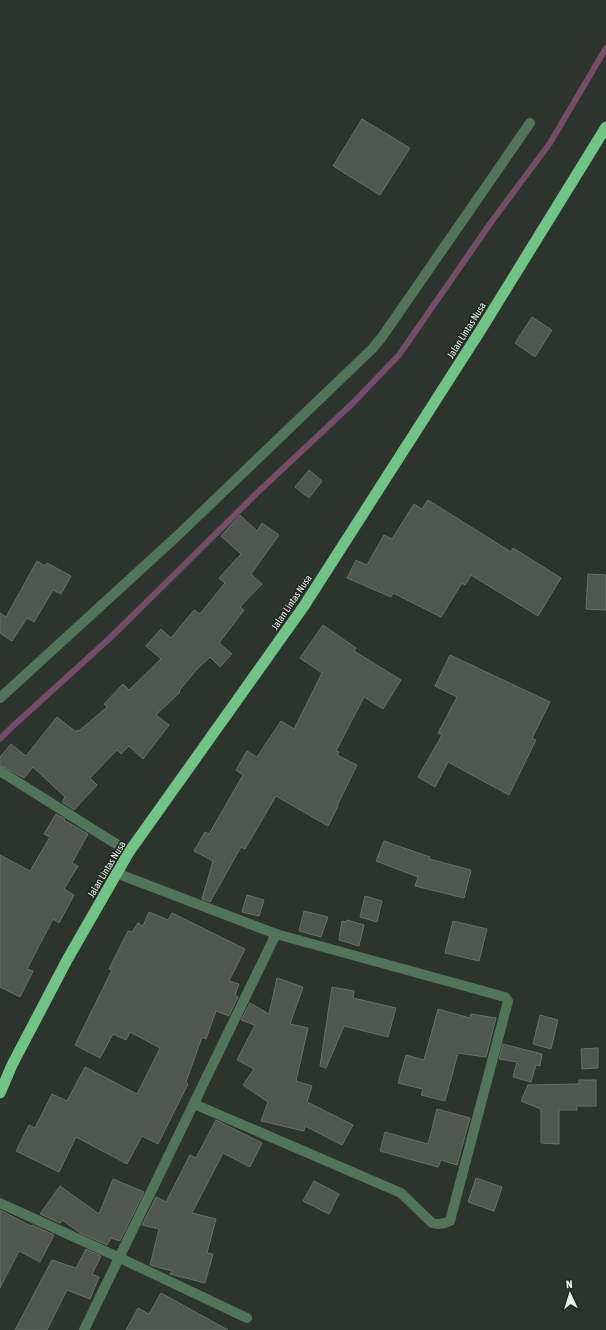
<svg xmlns="http://www.w3.org/2000/svg" width="606" height="1330" viewBox="0 0 606 1330" font-family="'Asap Condensed',sans-serif">
  <style>
    .lines { fill: none; stroke-linecap: round; stroke-linejoin: round }
    .stream { stroke: #754d69; stroke-width: 6 }
    .building { fill: #4f5750; stroke: #687069 }
    .minor { stroke: #52755a; stroke-width: 10 }
    .trunk { stroke: #72c386; stroke-width: 11 }
    .labels { text-anchor: middle; stroke-width: 3.5; stroke-linejoin: round; paint-order: stroke }
    .street-label { font-size: 10px; fill: #e9eeea; stroke: #232a24 }
  </style>
  <rect width="100%" height="100%" fill="#2d342e"/>
  <g class="lines">
    <path class="stream" d="M0,739l13,-13 97,-88 148,-146 96,-90 45,-47 93,-134 58,-78 56,-95"/>
  </g>
  <g class="building">
    <path d="M362,119l48,29 -30,47 -47,-29z"/>
    <path d="M532,317l20,13 -17,27 -20,-14z"/>
    <path d="M309,470l13,11 -13,17 -14,-11z"/>
    <path d="M428,500l83,52 2,-4 48,30 -23,38 -67,-41 -6,10 -3,-2 -21,34 -48,-24 -2,4 -44,-19 9,-18 11,5 17,-30 8,4 22,-35 8,5z"/>
    <path d="M240,515l17,16 5,-8 17,12 -28,39 11,10 -22,23 4,3 -25,33 13,11 -12,13 -10,-10 -13,12 -18,22 1,1 -24,23 13,10 -26,34 -14,-13 -8,8 -4,-4 -27,28 7,7 -23,25 -12,-8 3,-5 -32,-30 -9,11 -24,-13v-8l11,-13 15,12 31,-39 19,15 1,-2 2,1 28,-24 -3,-3 19,-20 6,6 32,-31 -15,-13 15,-17 10,9 23,-28 6,4 25,-31 -6,-5 22,-24 -20,-18z"/>
    <path d="M37,561l8,5 2,-3 24,13 -10,18 -8,-4 -19,32 -7,-4 -15,23 -12,-8v-20l6,4z"/>
    <path d="M588,574l18,1v35l-20,-1z"/>
    <path d="M323,625l33,23 -2,3 47,29 -18,29 -19,-12 -28,54 3,1 -2,3 20,10 -20,41h1l-10,20 -52,-30 -31,53 -4,-2 -31,55 -8,-3 11,-38 -19,-10 11,-19 4,2 34,-59 -7,-5 11,-19 10,6 24,-36 13,8 28,-56 -22,-15z"/>
    <path d="M450,655l100,47 -18,36 4,2 -27,55 -61,-33 -13,25 -17,-10 24,-42 -4,-2 19,-36 -22,-11z"/>
    <path d="M56,814l9,5 -1,1 24,14 -16,29 6,3 -14,23 10,6 -15,28 -6,-4 -26,50 6,2 -13,26 -20,-10v-132l30,16 20,-34 -6,-3z"/>
    <path d="M384,841l46,16 -1,2 42,11 -7,28 -49,-12 3,-9 -42,-16z"/>
    <path d="M247,895l17,5 -5,16 -17,-4z"/>
    <path d="M365,896l17,5 -5,21 -17,-5z"/>
    <path d="M304,911l24,6 -7,20 -22,-6z"/>
    <path d="M149,912l19,8 4,-7 73,36 -16,32 10,3 -4,11 3,2 -9,19 -13,-5 -10,28 -4,-2 -16,45 2,2 -30,60 -16,-8 -15,28 -51,-27 -17,35 -43,-21 13,-26 6,3 17,-34 15,7 18,-34 52,27 23,-46 -30,-16 -4,8 -13,-6 -13,24 -25,-13 37,-75 -3,-1 19,-38 4,1 6,-9 5,3z"/>
    <path d="M347,920l17,5 -5,21 -20,-6 3,-19 4,1z"/>
    <path d="M453,921l34,8 -8,32 -34,-8z"/>
    <path d="M277,978l26,9 -13,37 18,4 -12,53 16,5 -5,16 46,23 -11,20 -37,-19 -1,5 -43,-10 7,-19 -25,-17 11,-16 -17,-9 18,-35 -14,-5 9,-17 19,11z"/>
    <path d="M332,987l22,4 -1,7 43,10 -8,29 -44,-11 -18,42 -6,-2z"/>
    <path d="M438,1009l32,9 1,-4 25,4 -10,39 -28,-4 -13,48 -24,-6 2,-6 -25,-6 8,-28 18,5z"/>
    <path d="M540,1015l18,5 -7,29 -18,-5z"/>
    <path d="M503,1044l39,10 -2,12 -4,-1 -5,17 -18,-5 4,-15 -18,-3z"/>
    <path d="M598,1048v20l-16,1 -1,-20z"/>
    <path d="M579,1080h17v26h-19v4h-18v34l-18,-1v-34l-20,-8 7,-16 51,-1z"/>
    <path d="M437,1109l33,9 -13,47 -16,-5 -3,7 -58,-16 5,-19 43,12z"/>
    <path d="M216,1120l46,23 -12,24 -27,-14 -31,60 24,6 -9,34 6,1 -8,29 -35,-9 2,-3 -22,-6 9,-36 -17,-4 14,-28 10,5 24,-47 6,3z"/>
    <path d="M476,1178l26,9 -8,24 -26,-9z"/>
    <path d="M113,1179l31,13 -24,49 -9,-3 -4,7 -27,-12 -18,-13 -2,3 -20,-9 20,-28 39,28z"/>
    <path d="M314,1181l25,13 -10,20 -26,-13z"/>
    <path d="M0,1210l31,16 1,-1 22,10 -14,27 -21,-11 -19,37z"/>
    <path d="M86,1249l15,7 -9,18 7,3 -9,22 -23,-9 -20,40h-32l37,-70 24,8z"/>
    <path d="M161,1293l67,37h-102l12,-22 11,6z"/>
  </g>
  <g class="lines">
    <g class="minor">
      <path d="M0,698l175,-160 197,-189 10,-12 148,-214"/>
      <path d="M0,771l129,81"/>
      <path d="M116,873l160,61 229,63 3,4 -58,220c-6,3 -11,4 -18,2l-31,-30 -207,-89"/>
      <path d="M0,1203l120,55 127,60"/>
      <path d="M84,1330l192,-396"/>
    </g>
    <path class="trunk" d="M0,1093l12,-28 55,-105 62,-108 175,-246 178,-278 124,-201"/>
  </g>
  <g class="labels">
    <g class="street-label">
      <text transform="translate(466 330) rotate(-58)" y="4">Jalan Lintas Nusa</text>
      <text transform="translate(291 602) rotate(-56)" y="4">Jalan Lintas Nusa</text>
      <text transform="translate(106 869) rotate(-59)" y="4">Jalan Lintas Nusa</text>
    </g>
  </g>
  <g transform="translate(570 1294) rotate(356)" stroke="#232a24" stroke-width="3" paint-order="stroke">
  <path d="M0-3L7 15L0 10L-7 15Z" fill="#e9eeea"/>
  <text y="-6" font-size="11" font-weight="bold" text-anchor="middle" fill="#e9eeea">N</text>
  </g>
</svg>
